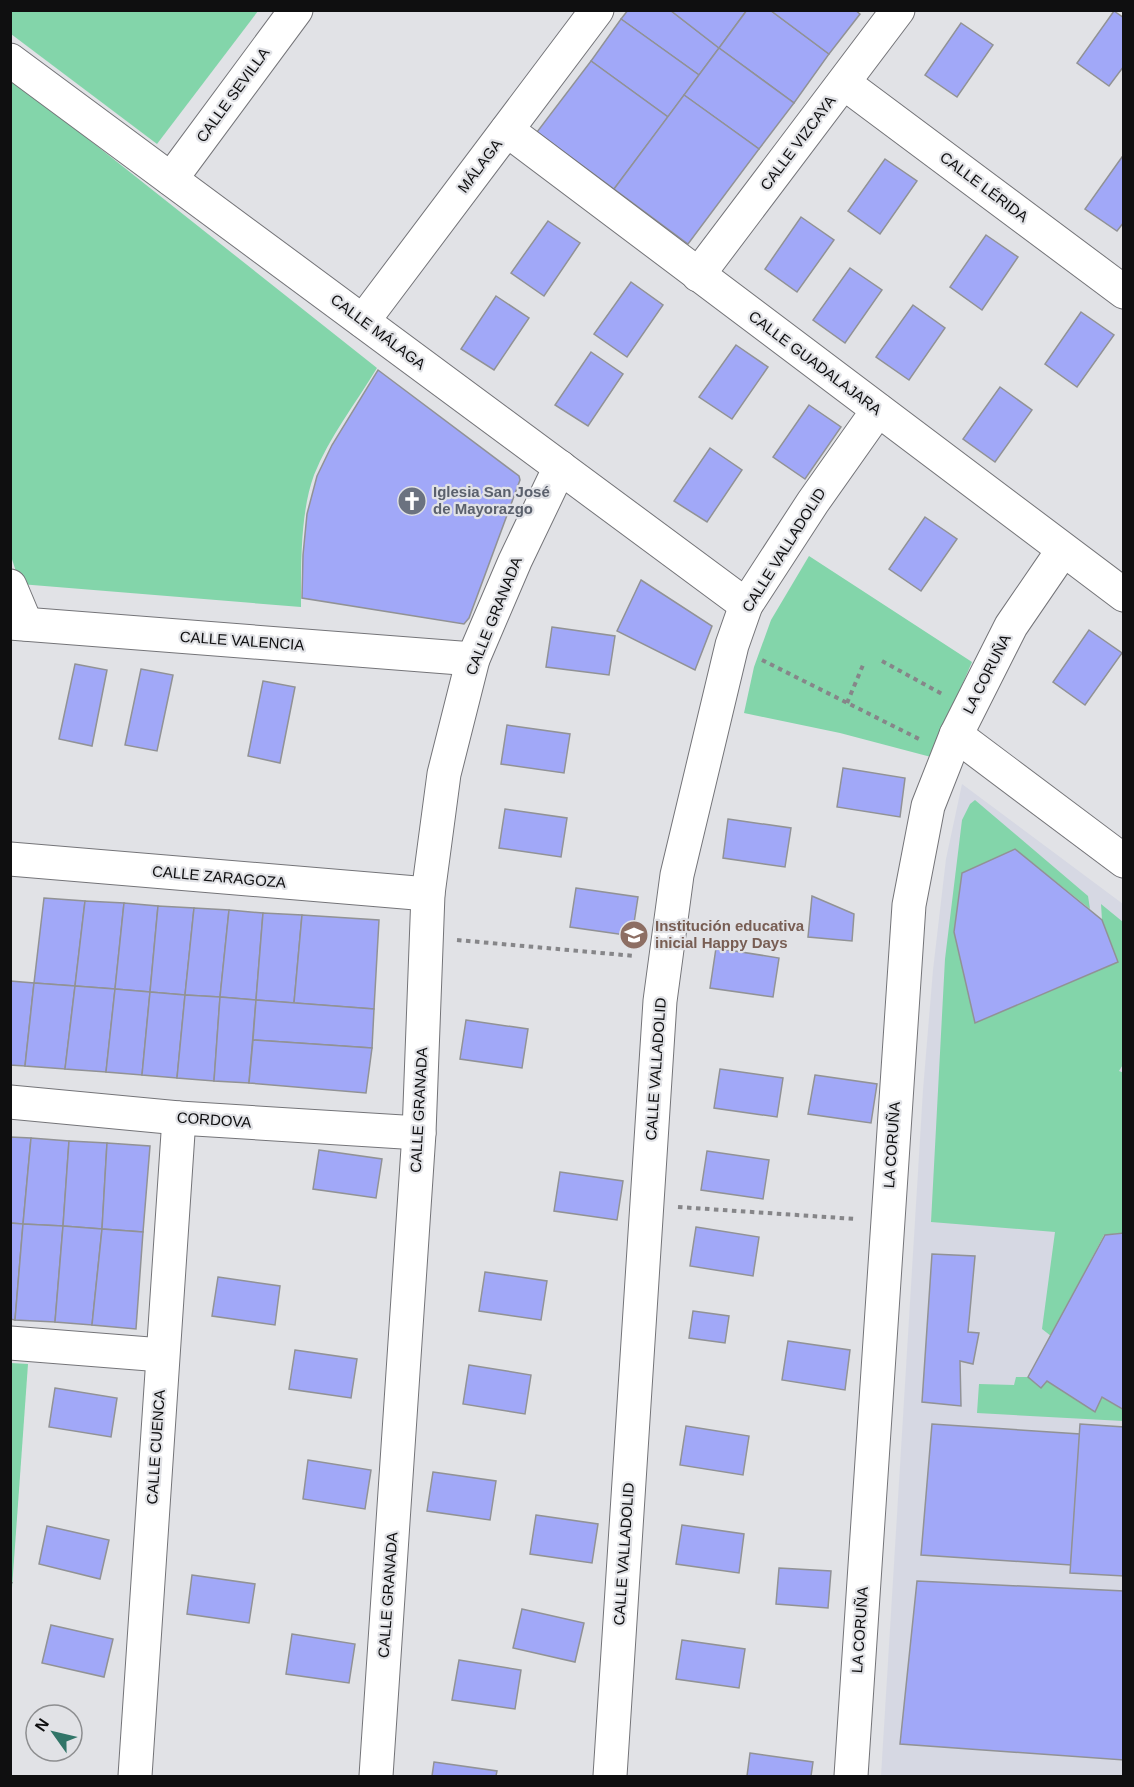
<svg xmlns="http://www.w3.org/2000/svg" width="1134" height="1787" viewBox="0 0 1134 1787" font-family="Arial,sans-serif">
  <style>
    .built { fill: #d6d8e3 }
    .green { fill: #83d5aa }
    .building { fill: #a1a8f8; stroke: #919295; stroke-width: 1.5 }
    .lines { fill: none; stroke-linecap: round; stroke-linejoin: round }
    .minor-casing { stroke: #747478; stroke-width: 35 }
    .path { stroke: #868689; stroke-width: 4; stroke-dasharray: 4.5 4.5; stroke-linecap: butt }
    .minor { stroke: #fff; stroke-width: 33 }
    .labels { text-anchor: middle; stroke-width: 4.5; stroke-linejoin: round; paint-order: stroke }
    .street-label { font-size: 15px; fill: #0f0f10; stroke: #e1e2e6 }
    .worship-label { font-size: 15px; font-weight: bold; fill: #5b616d; stroke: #e1e2e6; text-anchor: start }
    .education-label { font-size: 15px; font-weight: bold; fill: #785e54; stroke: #e1e2e6; text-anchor: start }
  </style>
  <rect width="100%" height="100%" fill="#e1e2e6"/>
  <path class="built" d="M962,784l161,120v872h-242l42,-686 10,-120 13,-111z"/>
  <g class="green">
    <path d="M10,11l1,-1 247,1 -101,133 -146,-110z"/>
    <path d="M10,77l367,291c-21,35 -48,69 -63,107 -14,38 -13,92 -13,132l-281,-23 -10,-31z"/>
    <path d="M809,556l163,106 -41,95 -91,-24 -96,-20 10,-46 17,-47z"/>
    <path d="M975,800l113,96 2,13 -75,-60 -52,24 -9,59 21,91 143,-61 -16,-42 -1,-16 22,18 1,141 -5,8 5,2 -1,160 -19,2 -53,101 -9,-7 13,-97 -124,-10 14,-263 17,-139 8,-16z"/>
    <path d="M11,1363l17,1 -17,238 -1,-239z"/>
    <path d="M1016,1377h12l13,11 6,-7 48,30 7,-14 21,13v11l-146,-8 2,-29 35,1z"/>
  </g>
  <g class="building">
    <path d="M628,10h42l49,38 -20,27 -78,-56z"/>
    <path d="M670,10h77l-28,38z"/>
    <path d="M747,10h23l59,44 -35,49 -75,-55z"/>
    <path d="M770,10h85l5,4 -31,40z"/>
    <path d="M1114,11l10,7v48l-15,20 -32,-23z"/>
    <path d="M621,19l78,56 -31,42 -77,-56z"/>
    <path d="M961,23l32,22 -36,52 -32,-22z"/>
    <path d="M719,48l75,55 -35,46 -75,-54z"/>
    <path d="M591,61l77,56 -54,72 -77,-57z"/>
    <path d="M684,95l75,54 -71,95 -74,-55z"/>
    <path d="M1122,157l2,1v64l-7,9 -32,-22z"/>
    <path d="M885,159l32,22 -37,53 -32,-23z"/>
    <path d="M801,217l33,23 -37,52 -32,-23z"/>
    <path d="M548,221l32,22 -36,53 -33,-23z"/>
    <path d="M986,235l32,22 -36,53 -32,-23z"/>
    <path d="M850,268l32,22 -37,53 -32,-23z"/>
    <path d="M631,282l32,23 -36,52 -33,-23z"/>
    <path d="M496,296l33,22 -35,52 -33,-21z"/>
    <path d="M913,305l32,23 -36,52 -33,-23z"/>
    <path d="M1081,312l33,23 -37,52 -32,-23z"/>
    <path d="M736,345l32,22 -36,52 -33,-22z"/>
    <path d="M591,352l32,22 -35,52 -33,-21z"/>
    <path d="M378,370l141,106 1,4 -51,138 -5,6 -162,-26 1,-43 4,-41 10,-38 15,-31z"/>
    <path d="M1000,387l32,23 -37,52 -32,-23z"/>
    <path d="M809,405l32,22 -36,52 -32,-22z"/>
    <path d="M710,448l32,22 -35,52 -33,-21z"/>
    <path d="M925,517l32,22 -36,52 -32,-22z"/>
    <path d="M641,580l71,46 -17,44 -78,-39z"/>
    <path d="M552,627l63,9 -6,39 -63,-8z"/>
    <path d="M1089,630l33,23 -37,52 -32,-23z"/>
    <path d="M75,664l32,6 -15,76 -33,-7z"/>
    <path d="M141,669l32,6 -16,76 -32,-6z"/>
    <path d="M263,681l32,6 -15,76 -32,-7z"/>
    <path d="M507,725l63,9 -6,39 -63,-9z"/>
    <path d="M843,768l62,10 -5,39 -63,-10z"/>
    <path d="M505,809l62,9 -6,39 -62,-9z"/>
    <path d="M728,819l63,9 -6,39 -62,-9z"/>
    <path d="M1015,849l87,71 16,42 -143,61 -21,-91 8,-59z"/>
    <path d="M576,888l62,9 -6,39 -62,-9z"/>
    <path d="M812,896l42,18 -2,27 -44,-4z"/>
    <path d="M44,898l41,3 -10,85 -41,-3z"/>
    <path d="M85,901l39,2 -9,86 -40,-3z"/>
    <path d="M124,903l34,3 -8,86 -35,-3z"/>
    <path d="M158,906l36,2 -9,87 -35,-3z"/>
    <path d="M194,908l35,2 -9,87 -35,-2z"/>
    <path d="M229,910l34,3 -7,87 -36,-3z"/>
    <path d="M263,913l39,2 -8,88 -38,-3z"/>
    <path d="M302,915l77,5 -5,89 -80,-6z"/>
    <path d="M716,948l63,10 -6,39 -63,-9z"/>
    <path d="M10,981l24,2 -9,83 -15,-1z"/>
    <path d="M34,983l41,3 -10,83 -40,-3z"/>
    <path d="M75,986l40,3 -9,83 -41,-3z"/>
    <path d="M115,989l35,3 -8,83 -36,-3z"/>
    <path d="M150,992l35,3 -8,83 -35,-3z"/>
    <path d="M185,995l35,2 -6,84 -37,-3z"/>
    <path d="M220,997l36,3 -7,83 -35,-2z"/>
    <path d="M256,1000l118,9 -2,39 -119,-8z"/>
    <path d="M466,1020l62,9 -6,39 -62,-9z"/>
    <path d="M253,1040l119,8 -6,45 -117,-10z"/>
    <path d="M720,1069l63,9 -6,39 -63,-9z"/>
    <path d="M815,1075l62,9 -6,39 -63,-9z"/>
    <path d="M10,1137l21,1 -8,86 -13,-1z"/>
    <path d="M31,1138l38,3 -6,85 -40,-2z"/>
    <path d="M69,1141l38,2 -5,86 -39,-3z"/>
    <path d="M107,1143l43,3 -7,86 -41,-3z"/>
    <path d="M319,1150l63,9 -6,39 -63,-9z"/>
    <path d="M707,1151l62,9 -6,39 -62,-9z"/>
    <path d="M560,1172l63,9 -6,39 -63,-9z"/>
    <path d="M10,1223l13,1 -8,96 -5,-1z"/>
    <path d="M23,1224l40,2 -8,96 -40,-2z"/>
    <path d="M63,1226l39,3 -10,96 -37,-3z"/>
    <path d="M696,1227l63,10 -6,39 -63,-10z"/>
    <path d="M102,1229l41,3 -7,97 -44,-4z"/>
    <path d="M1124,1233v177l-22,-13 -7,15 -48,-31 -6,7 -13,-11 77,-142z"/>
    <path d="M932,1254l43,2 -7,76 11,1 -6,31 -13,-3 1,45 -39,-4z"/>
    <path d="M485,1272l62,9 -6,39 -62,-9z"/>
    <path d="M218,1277l62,9 -5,39 -63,-9z"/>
    <path d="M693,1311l36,5 -4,27 -36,-5z"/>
    <path d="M788,1341l62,9 -5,40 -63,-10z"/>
    <path d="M295,1350l62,9 -6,39 -62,-9z"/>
    <path d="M469,1365l62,10 -6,39 -62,-10z"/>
    <path d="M55,1388l62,10 -6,39 -62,-10z"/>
    <path d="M932,1424l148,10 -9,131 -150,-10z"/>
    <path d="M1080,1424l44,3v149l-54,-3z"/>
    <path d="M686,1426l63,10 -6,39 -63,-10z"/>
    <path d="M308,1460l63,10 -6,39 -62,-10z"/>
    <path d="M433,1472l63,9 -6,39 -63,-9z"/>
    <path d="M536,1515l62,9 -6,39 -62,-9z"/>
    <path d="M682,1525l62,9 -5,39 -63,-9z"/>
    <path d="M47,1526l62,14 -9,39 -61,-15z"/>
    <path d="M779,1568l52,3 -3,37 -52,-4z"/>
    <path d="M192,1575l63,9 -6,39 -62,-9z"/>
    <path d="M917,1581l207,10v169l-224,-16z"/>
    <path d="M522,1609l62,14 -9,39 -62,-14z"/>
    <path d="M51,1625l62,14 -9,38 -62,-14z"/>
    <path d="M292,1634l63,10 -6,39 -63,-9z"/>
    <path d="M682,1640l63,9 -6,39 -63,-9z"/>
    <path d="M459,1660l62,10 -6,39 -63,-9z"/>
    <path d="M750,1753l63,9 -2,14h-64z"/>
    <path d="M434,1762l63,9 -1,5h-64z"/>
  </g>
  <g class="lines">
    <g class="minor-casing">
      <g id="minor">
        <path d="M10,60l736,545"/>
        <path d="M844,83l280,209"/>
        <path d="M507,130l617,465"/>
        <path d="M171,179l125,-169"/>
        <path d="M698,275l200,-265"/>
        <path d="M363,321l234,-311"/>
        <path d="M10,586l16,38"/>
        <path d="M10,623l463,36"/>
        <path d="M956,735l168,126"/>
        <path d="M10,859l418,35"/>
        <path d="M10,1102l169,16 240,15"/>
        <path d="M10,1343l152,12"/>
        <path d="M135,1776l44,-658"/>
        <path d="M376,1776l43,-643 9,-239 16,-120 29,-115 42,-98 45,-94"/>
        <path d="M610,1776l50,-775 17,-126 55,-230 14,-40 67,-103 65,-92"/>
        <path d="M851,1776l58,-871 19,-99 28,-71 55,-109 52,-76"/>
      </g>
    </g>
    <g class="path">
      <path d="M762,660l159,80"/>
      <path d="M882,661l60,33"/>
      <path d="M847,703l16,-38"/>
      <path d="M457,940l178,16"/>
      <path d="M678,1207l178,12"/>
      <path d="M10,1583l2,1"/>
    </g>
    <use href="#minor" class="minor"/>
  </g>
  <defs>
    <g id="church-disc" transform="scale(1.5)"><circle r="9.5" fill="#6b7280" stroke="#e1e2e6"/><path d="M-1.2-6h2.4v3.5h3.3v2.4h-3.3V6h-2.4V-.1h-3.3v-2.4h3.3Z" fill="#fff"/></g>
    <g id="school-disc" transform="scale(1.5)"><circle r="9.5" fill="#8d6e63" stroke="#e1e2e6"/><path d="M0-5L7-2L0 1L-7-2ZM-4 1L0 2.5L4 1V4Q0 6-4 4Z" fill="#fff"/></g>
  </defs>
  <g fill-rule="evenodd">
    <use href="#church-disc" x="412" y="501"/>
    <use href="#school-disc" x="634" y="935"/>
  </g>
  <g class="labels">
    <g class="street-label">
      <text transform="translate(233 95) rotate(-54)" y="5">CALLE SEVILLA</text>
      <text transform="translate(798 143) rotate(-53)" y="5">CALLE VIZCAYA</text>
      <text transform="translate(480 166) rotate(-53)" y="5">MÁLAGA</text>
      <text transform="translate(984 187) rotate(37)" y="5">CALLE LÉRIDA</text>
      <text transform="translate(378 332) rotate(37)" y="5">CALLE MÁLAGA</text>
      <text transform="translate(815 363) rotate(37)" y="5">CALLE GUADALAJARA</text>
      <text transform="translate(784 550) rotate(-58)" y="5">CALLE VALLADOLID</text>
      <text transform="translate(494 616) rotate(-68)" y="5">CALLE GRANADA</text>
      <text transform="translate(242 641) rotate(4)" y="5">CALLE VALENCIA</text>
      <text transform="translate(987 674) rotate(-63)" y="5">LA CORUÑA</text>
      <text transform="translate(219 877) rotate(5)" y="5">CALLE ZARAGOZA</text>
      <text transform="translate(656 1069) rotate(-86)" y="5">CALLE VALLADOLID</text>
      <text transform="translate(419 1110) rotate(-87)" y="5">CALLE GRANADA</text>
      <text transform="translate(214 1120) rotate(4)" y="5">CORDOVA</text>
      <text transform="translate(892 1145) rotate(-86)" y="5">LA CORUÑA</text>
      <text transform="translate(156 1447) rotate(-86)" y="5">CALLE CUENCA</text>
      <text transform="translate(624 1554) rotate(-86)" y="5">CALLE VALLADOLID</text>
      <text transform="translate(388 1595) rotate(-86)" y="5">CALLE GRANADA</text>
      <text transform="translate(860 1630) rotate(-86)" y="5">LA CORUÑA</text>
    </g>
    <g class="worship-label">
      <text x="433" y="497">Iglesia San José<tspan x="433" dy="17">de Mayorazgo</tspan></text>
    </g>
    <g class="education-label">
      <text x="655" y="931">Institución educativa<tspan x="655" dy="17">inicial Happy Days</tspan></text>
    </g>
  </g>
  <rect width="1134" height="1787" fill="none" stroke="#0f0f10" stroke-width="24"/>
  <g transform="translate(54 1733) rotate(304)"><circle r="28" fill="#e1e2e6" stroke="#8d8e90" stroke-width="1.5"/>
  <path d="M0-4.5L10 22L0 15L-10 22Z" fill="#317568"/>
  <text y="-9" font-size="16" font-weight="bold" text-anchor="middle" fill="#0f0f10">N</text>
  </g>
</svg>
